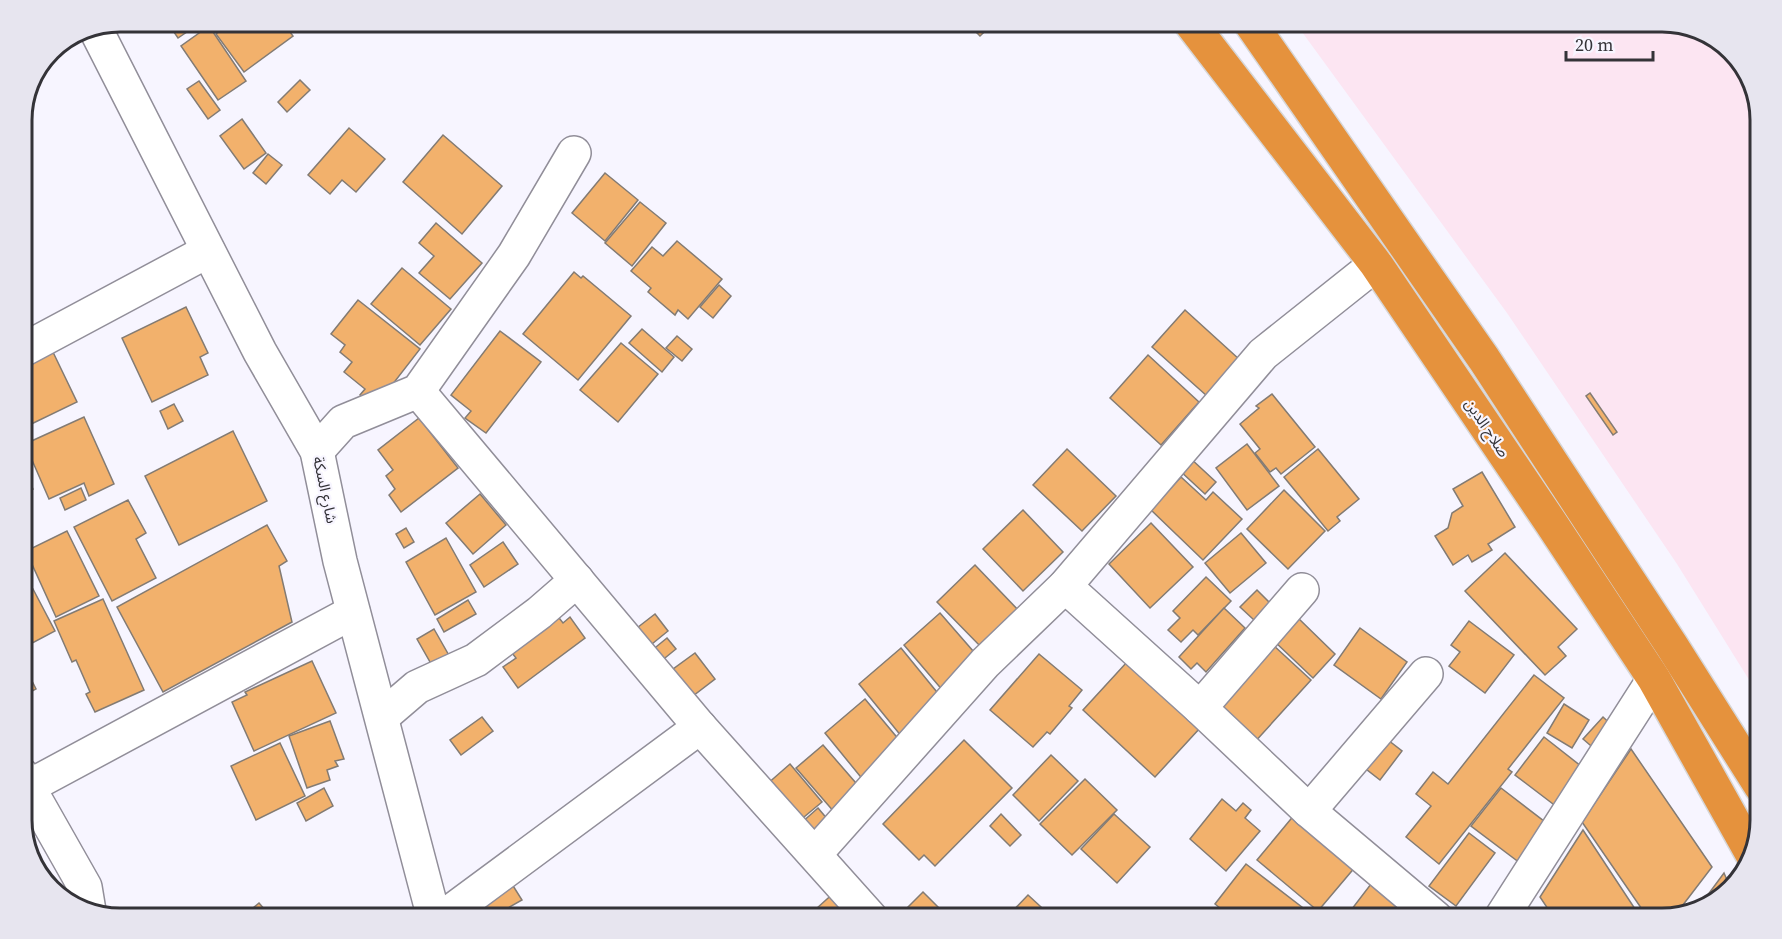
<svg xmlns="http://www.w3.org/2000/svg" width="1782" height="939" viewBox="0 0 1782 939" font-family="'Source Serif 4','Noto Sans Arabic',serif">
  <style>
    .industrial { fill: #fce5f2 }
    .building { fill: #f2b16c; stroke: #837b73; stroke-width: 1.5 }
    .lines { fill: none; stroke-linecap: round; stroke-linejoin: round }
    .minor-casing { stroke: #918e99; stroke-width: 36 }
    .highway-casing { stroke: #d6d6d7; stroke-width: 36 }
    .minor { stroke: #fff; stroke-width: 33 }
    .highway { stroke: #e5923d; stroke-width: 33 }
    .labels { text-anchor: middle; stroke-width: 4.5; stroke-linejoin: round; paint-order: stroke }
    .street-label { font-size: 15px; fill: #343338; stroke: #f7f5ff }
    .rim { fill: none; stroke: #343338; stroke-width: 3 }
  </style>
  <rect width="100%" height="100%" fill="#f7f5ff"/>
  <path class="industrial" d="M1294,21h369l44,10 38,34 16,48v586l-84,-135 -170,-251z"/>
  <g class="building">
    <path d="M174,21h25l1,2 -22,15 -9,-13z"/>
    <path d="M234,21h48l11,15 -49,36 -28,-38z"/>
    <path d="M965,21h31l-16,15z"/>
    <path d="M209,26l37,55 -28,19 -37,-54z"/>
    <path d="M300,80l10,10 -23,22 -9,-10z"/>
    <path d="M199,81l21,29 -12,9 -21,-30z"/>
    <path d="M242,119l24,34 -22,16 -24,-33z"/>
    <path d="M349,128l36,31 -29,33 -14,-12 -12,14 -22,-19z"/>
    <path d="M443,135l59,51 -40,48 -59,-52z"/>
    <path d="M268,154l14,11 -16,19 -13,-11z"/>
    <path d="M605,173l33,27 -33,41 -33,-28z"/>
    <path d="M640,202l26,21 -34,43 -27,-23z"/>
    <path d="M436,223l46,40 -32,36 -31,-26 15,-17 -15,-13z"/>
    <path d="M677,241l45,38 -34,40 -10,-9 -3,5 -27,-23 3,-4 -20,-17 21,-24 11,9z"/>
    <path d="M402,268l49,41 -31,36 -49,-41z"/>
    <path d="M574,272l7,6 2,-2 48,40 -53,64 -55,-46z"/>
    <path d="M719,285l12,11 -18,22 -13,-11z"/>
    <path d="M358,300l62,49 -45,58 -15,-12 5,-6 -21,-17 8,-10 -12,-10 5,-7 -14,-11z"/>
    <path d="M186,307l22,46 -8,4 8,18 -56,27 -30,-64z"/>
    <path d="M1185,310l55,50 -33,36 -55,-49z"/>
    <path d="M642,329l32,28 -12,15 -33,-29z"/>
    <path d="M500,331l41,31 -55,71 -21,-15 6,-7 -20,-16z"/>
    <path d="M677,336l15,13 -10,12 -16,-13z"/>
    <path d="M621,343l37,31 -40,48 -38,-32z"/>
    <path d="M51,348l26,54 -56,27v-66z"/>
    <path d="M1148,355l51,47 -38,43 -51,-47z"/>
    <path d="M1590,393l27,39 -4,3 -27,-39z"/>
    <path d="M1272,394l43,53 -34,27 -5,-6 -6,4 -15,-19 5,-4 -20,-25 19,-16 -3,-2z"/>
    <path d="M174,404l9,17 -15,8 -8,-18z"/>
    <path d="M84,417l30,67 -25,12 -5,-13 -35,16 -24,-55z"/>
    <path d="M419,418l39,50 -57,44 -12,-17 6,-6 -9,-13 7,-6 -15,-20z"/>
    <path d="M233,431l34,70 -88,44 -34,-69z"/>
    <path d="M1247,444l32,42 -32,24 -31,-42z"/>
    <path d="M1067,449l49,47 -34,35 -49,-46z"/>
    <path d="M1318,449l41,50 -22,18 3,4 -12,10 -44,-54z"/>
    <path d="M1189,457l27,25 -11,12 -27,-25z"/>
    <path d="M21,461l12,28 -12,5z"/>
    <path d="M1482,472l33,55 -27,17 4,6 -20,12 -4,-7 -15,10 -18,-29 13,-8 4,-15 11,-7 -10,-17z"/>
    <path d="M1181,477l25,23 7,-8 29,27 -39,41 -52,-50z"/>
    <path d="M81,488l5,12 -21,10 -5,-12z"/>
    <path d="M1284,490l41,41 -37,38 -41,-40z"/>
    <path d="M480,494l26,31 -33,29 -27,-31z"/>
    <path d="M128,500l18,33 -10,6 20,39 -44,23 -38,-74z"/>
    <path d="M1023,510l40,42 -40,39 -40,-42z"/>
    <path d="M1151,523l42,44 -43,41 -41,-44z"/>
    <path d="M267,525l20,36 -8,5 13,56 -129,70 -46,-85z"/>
    <path d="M406,528l8,14 -10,6 -8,-14z"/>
    <path d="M67,531l32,65 -43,21 -30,-66z"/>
    <path d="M1241,533l25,30 -36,30 -25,-30z"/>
    <path d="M446,538l30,54 -41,23 -29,-53z"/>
    <path d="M503,542l15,22 -34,23 -14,-22z"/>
    <path d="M1505,553l72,76 -19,18 8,9 -21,19 -80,-84z"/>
    <path d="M975,565l45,47 -37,37 -46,-47z"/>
    <path d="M1206,577l25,24 -33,34 -5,-5 -12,12 -13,-12 12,-12 -7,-7z"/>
    <path d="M33,589l22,42 -34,18v-54z"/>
    <path d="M1257,590l13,13 -16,17 -14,-13z"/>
    <path d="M103,599l41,91 -49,22 -9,-18 4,-2 -14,-32 -4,2 -18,-41z"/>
    <path d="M468,600l8,14 -32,18 -7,-13z"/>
    <path d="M1224,608l21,20 -39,44 -9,-9 -6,6 -12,-12z"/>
    <path d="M940,613l40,46 -36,33 -40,-47z"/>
    <path d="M556,614l7,9 7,-6 15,21 -67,50 -15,-21 13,-9 -7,-9z"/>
    <path d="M655,614l13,17 -21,17 -14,-17z"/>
    <path d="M1296,616l39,38 -22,24 -40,-38z"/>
    <path d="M1469,621l45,34 -29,38 -36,-27 11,-14 -9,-7z"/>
    <path d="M1360,628l47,34 -26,37 -47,-34z"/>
    <path d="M434,629l21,37 -17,10 -21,-37z"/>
    <path d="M667,638l9,11 -16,13 -9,-11z"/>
    <path d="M1272,644l39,36 -58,64 -40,-36z"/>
    <path d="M901,648l44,54 -43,35 -43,-53z"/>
    <path d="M695,653l20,26 -26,20 -20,-27z"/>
    <path d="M1039,654l43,36 -13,16 3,2 -22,26 -3,-2 -14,15 -43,-37z"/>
    <path d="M312,661l24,52 -82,38 -22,-49 15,-7 -2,-3z"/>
    <path d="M1127,662l73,66 -45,49 -72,-67z"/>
    <path d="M28,673l8,16 -15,8v-21z"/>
    <path d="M1534,675l30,23 -56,71 4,3 -73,92 -33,-27 25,-31 -15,-12 17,-22 15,12z"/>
    <path d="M865,699l40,48 -41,34 -39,-48z"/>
    <path d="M1564,704l25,16 -17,28 -25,-15z"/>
    <path d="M482,717l11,14 -32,24 -11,-15z"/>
    <path d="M1603,717l13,12 -19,22 -14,-12z"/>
    <path d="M330,721l14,38 -9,2 3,5 -11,4 3,10 -23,8 -18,-52z"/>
    <path d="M1544,737l42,33 -29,37 -42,-32z"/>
    <path d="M964,740l48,48 -77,78 -11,-11 -5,5 -36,-36z"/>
    <path d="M1388,740l14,11 -22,29 -14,-11z"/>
    <path d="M280,743l25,53 -49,24 -25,-54z"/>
    <path d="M823,745l39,45 -27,23 -39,-45z"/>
    <path d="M1631,749l81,118 -36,47 -13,4h-15l-66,-96z"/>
    <path d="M1051,755l27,26 -39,40 -26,-26z"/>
    <path d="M790,764l32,38 -24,20 -32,-37z"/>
    <path d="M1085,779l32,31 -45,45 -32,-31z"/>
    <path d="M324,788l9,18 -27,15 -9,-18z"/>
    <path d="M1501,788l48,37 -29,38 -49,-37z"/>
    <path d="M1222,799l14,12 7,-8 8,7 -6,8 15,13 -34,40 -36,-32z"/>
    <path d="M818,808l16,19 -18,15 -16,-18z"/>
    <path d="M1001,814l20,21 -11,11 -20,-20z"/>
    <path d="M1114,814l36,33 -33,36 -36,-34z"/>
    <path d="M1295,814l61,52 -38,45 -61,-51z"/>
    <path d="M1583,830l58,88h-87l-14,-21z"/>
    <path d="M1469,833l26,20 -39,53 -27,-20z"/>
    <path d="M1246,864l65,50 -4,4h-75l-17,-14z"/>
    <path d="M1724,873l6,14 -13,15 -19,6z"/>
    <path d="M510,881l12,19 -30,17 -11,-19z"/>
    <path d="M1371,884l45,34h-71z"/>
    <path d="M837,890l25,28h-56z"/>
    <path d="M923,892l26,26h-52z"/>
    <path d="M1028,895l25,23h-47z"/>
    <path d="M259,903l13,15h-31z"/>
  </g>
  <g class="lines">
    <g class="minor-casing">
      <g id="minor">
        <path d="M96,30l164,322 57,99 23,110 94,357"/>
        <path d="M21,351l187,-100"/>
        <path d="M418,391l282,336 171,191"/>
        <path d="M317,451l26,-29 75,-31 96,-136 60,-102"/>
        <path d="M1065,586l135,122 109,103 127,107"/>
        <path d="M1200,708l102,-118"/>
        <path d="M382,717l35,-30 59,-27 63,-47 38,-33"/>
        <path d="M21,774l64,113 4,24"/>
        <path d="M28,787l325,-175"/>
        <path d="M1309,811l117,-137"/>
        <path d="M815,854l170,-191 80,-77 198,-232 113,-90"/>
        <path d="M442,918l258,-191"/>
        <path d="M1501,918l153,-239"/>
      </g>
    </g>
    <g class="highway-casing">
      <g id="highway">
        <path d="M1189,21l187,243 175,259 103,156 99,177"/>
        <path d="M1249,21l235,338 188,287 89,141"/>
      </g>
    </g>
    <use href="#minor" class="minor"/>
    <use href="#highway" class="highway"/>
  </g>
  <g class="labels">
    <g class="street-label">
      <text transform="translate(1487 428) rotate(56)" y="5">صلاح الدين</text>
      <text transform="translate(325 490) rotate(78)" y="5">شارع السكة</text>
    </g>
  </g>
  <path d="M0 0H1782V939H0ZM120 32H1662A88 88 0 0 1 1750 120V820A88 88 0 0 1 1662 908H120A88 88 0 0 1 32 820V120A88 88 0 0 1 120 32Z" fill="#e7e5ef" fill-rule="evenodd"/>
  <path class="rim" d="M120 32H1662A88 88 0 0 1 1750 120V820A88 88 0 0 1 1662 908H120A88 88 0 0 1 32 820V120A88 88 0 0 1 120 32Z"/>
  <path d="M1566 51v9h87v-9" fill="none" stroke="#343338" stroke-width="3"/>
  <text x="1575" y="51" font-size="18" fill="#343338" stroke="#f7f5ff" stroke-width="4.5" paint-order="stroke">20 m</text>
</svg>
